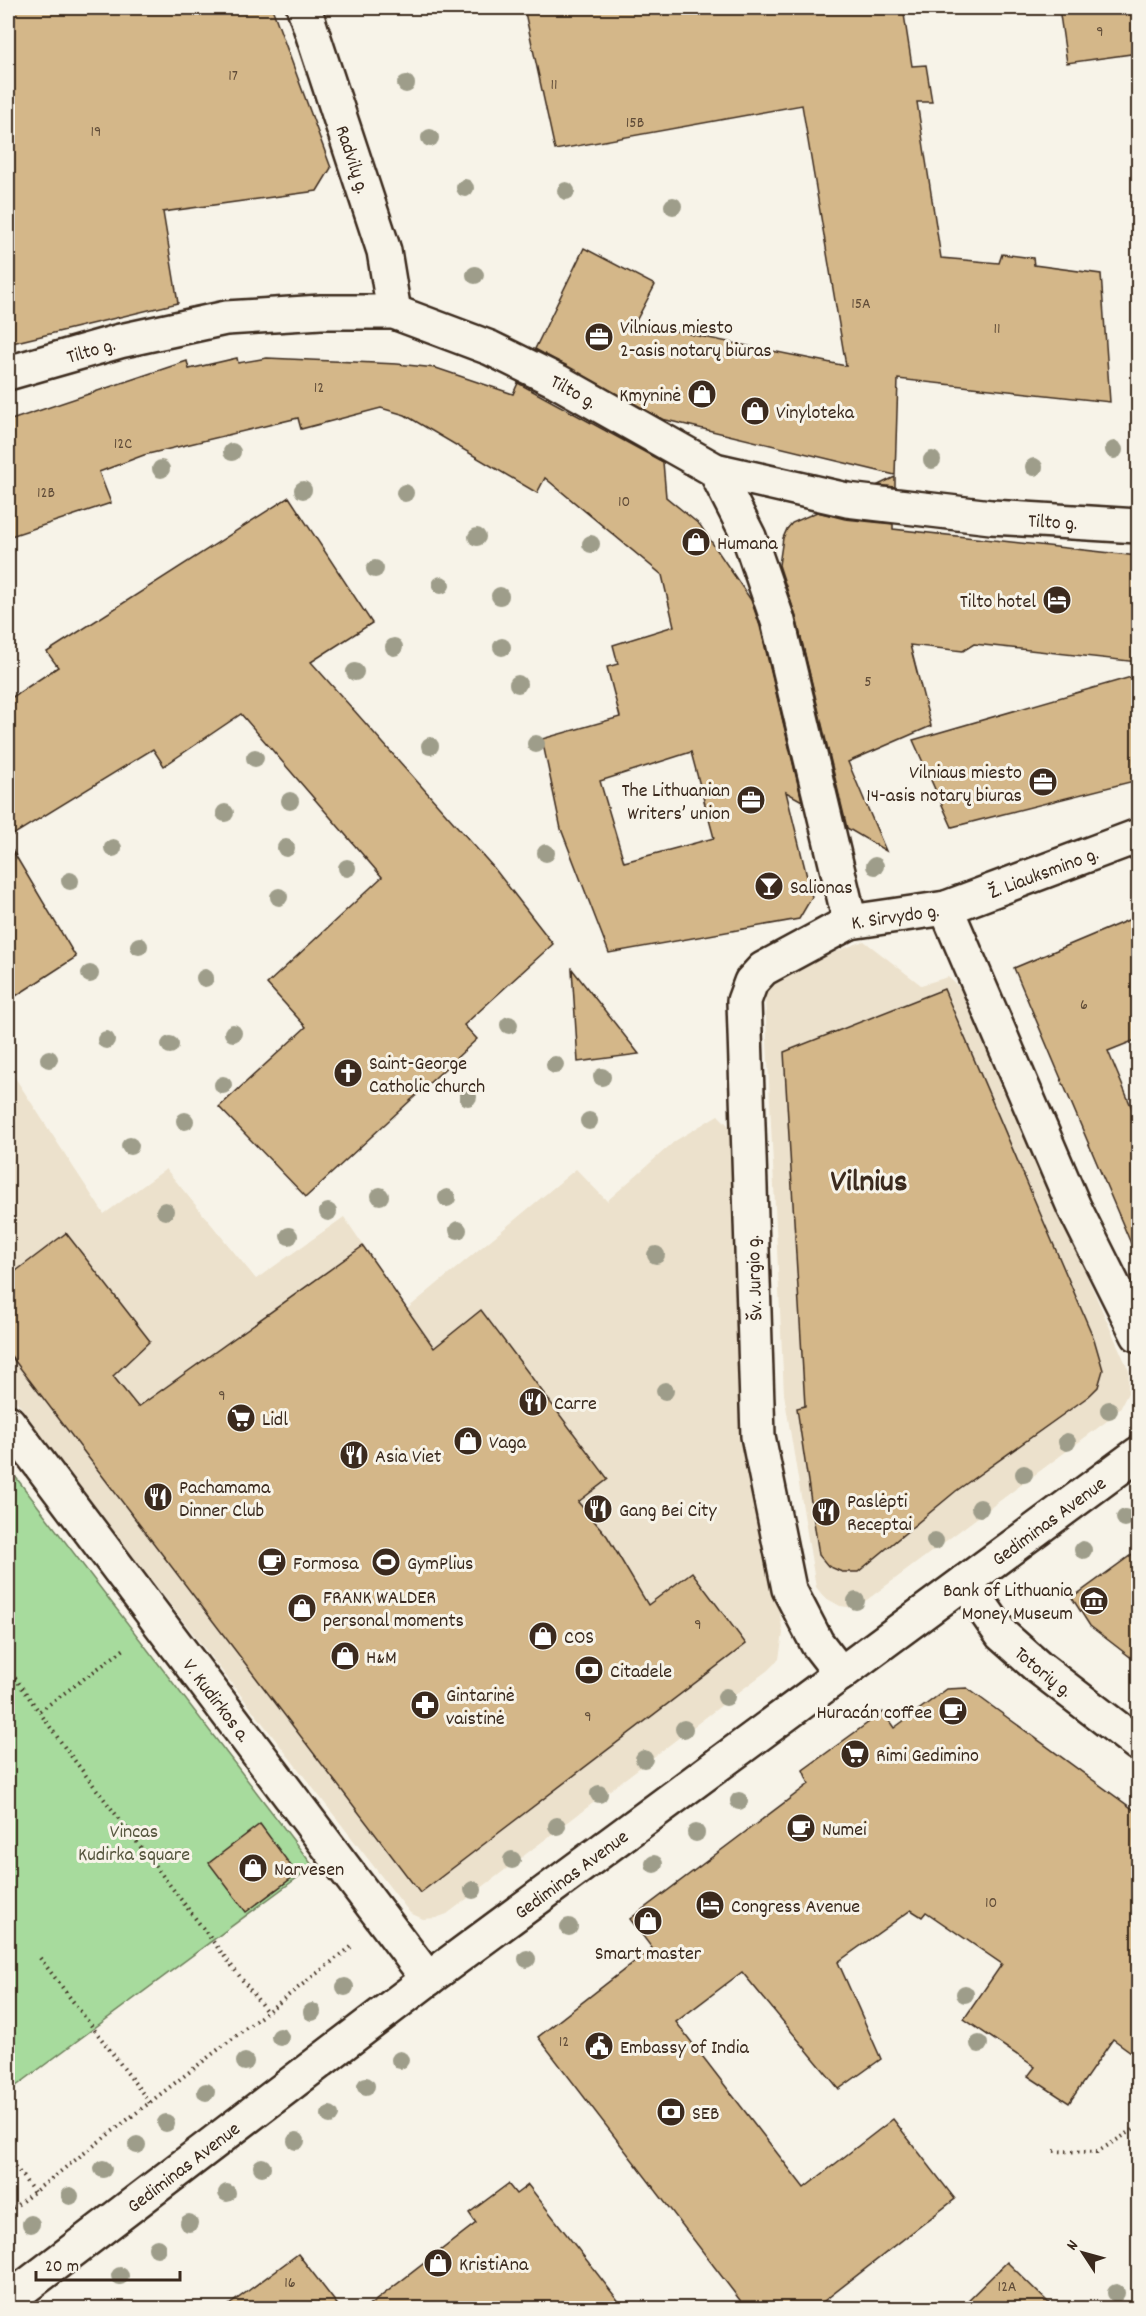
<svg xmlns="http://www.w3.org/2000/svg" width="1146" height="2316" viewBox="0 0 1146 2316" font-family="Dekko,sans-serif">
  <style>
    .built { fill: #ece1cc }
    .green { fill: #a7db9d; stroke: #71825e; stroke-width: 1.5 }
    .building { fill: #d4b789; stroke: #3b2a1e; stroke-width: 1.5; fill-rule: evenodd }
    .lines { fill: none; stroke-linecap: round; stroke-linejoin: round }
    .minor-casing { stroke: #3b2a1e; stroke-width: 38 }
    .secondary-casing { stroke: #3b2a1e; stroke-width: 38 }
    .path { stroke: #3b2a1e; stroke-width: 4; stroke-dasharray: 1.5 4.5; stroke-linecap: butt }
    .minor { stroke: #f7f3e8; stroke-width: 33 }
    .secondary { stroke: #f7f3e8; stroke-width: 33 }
    .tree { fill: #9e9d8a }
    .labels { text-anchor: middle; stroke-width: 6; stroke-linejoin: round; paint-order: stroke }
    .number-label { font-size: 16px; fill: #614d39 }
    .street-label { font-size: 20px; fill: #3b2a1e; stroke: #f7f3e8 }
    .poi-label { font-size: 20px; fill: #3b2a1e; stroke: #f7f3e8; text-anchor: start }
    .park-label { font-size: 20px; fill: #56563e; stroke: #f7f3e8 }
    .town-label { font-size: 32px; font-weight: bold; fill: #3b2a1e; stroke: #f7f3e8 }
  </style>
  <rect width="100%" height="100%" fill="#f7f3e8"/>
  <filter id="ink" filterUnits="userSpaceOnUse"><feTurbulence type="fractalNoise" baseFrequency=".0167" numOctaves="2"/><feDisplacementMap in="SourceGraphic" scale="12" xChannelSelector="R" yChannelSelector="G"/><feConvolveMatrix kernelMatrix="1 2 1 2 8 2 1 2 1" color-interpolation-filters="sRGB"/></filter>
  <g filter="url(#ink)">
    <g class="built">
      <path d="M864,941l57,44 27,-8 11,10 170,384 -1,22 -8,15 -13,13 -251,187 -16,-2 -16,-9 -8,-10 -32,-193 -19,-395 1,-14 10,-11z"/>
      <path d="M8,1067l96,147 62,-45 90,110 88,-62 63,92 169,-140 31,32 68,-60 43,-26 13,13 13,250 4,44 35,211 -4,26 -11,11 -321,244 -11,4 -13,1 -13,-6 -299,-385 -103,-138z"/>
    </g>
    <path class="green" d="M8,1467l305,399 -305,226z"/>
    <g class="building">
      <path d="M8,8h264l59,160 -14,23 -154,21 15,91 -170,41z"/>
      <path d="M524,8h379l9,58 14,-1 6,37h-15l24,156 58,5 3,-9 31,4 1,7 67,9 9,128 -212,-23 -3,96 -233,-56 -127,-70 49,-101 71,37 -20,38 211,43 -44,-261 -247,45z"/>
      <path d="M1059,8h79v45l-71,10z"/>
      <path d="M237,358l1,5 29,-5 130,6 39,4 77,26 5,-11 145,79 3,35 34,28 51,75 9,26 42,175 -16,-9 26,105 -13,22 -190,34 -48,-124 -19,-90 78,-22 -13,-50 11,-3 -5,-19 61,-19 -12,-51 -117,-97 -8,15 -132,-78 -24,-7 -80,21 -3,-11 -154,37 -45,17 12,31 -103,34v-116l179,-60 2,8zM691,752l23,86 -90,24 -24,-81z"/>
      <path d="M895,477v10l-17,-2z"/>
      <path d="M289,497l83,126 -61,39 183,206 59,76 -89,81 13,14 -171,158 -87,-90 87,-80 -39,-43 115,-107 -141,-163 -77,52 -11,-17 -145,89v-138l50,-33 -11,-15z"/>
      <path d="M817,512l28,7 48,5v5l245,27v106l-164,-18 -11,7 -53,-6 21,81 -83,36 38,89 -39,-23 -51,-211 -17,-52 4,-27 4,-9 5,-6z"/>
      <path d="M1138,675v105l-186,47 -39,-87z"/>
      <path d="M8,843l68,114 -68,44z"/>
      <path d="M1138,916v123l-30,12 30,72v137l-124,-292z"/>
      <path d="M572,969l67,85 -61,8z"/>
      <path d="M944,989l150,350 9,31 -5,17 -9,9 -133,95 -98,81h-16l-14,-6 -9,-11 -22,-147 8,-2 -21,-354z"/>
      <path d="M66,1233l84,108 -37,35 25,31 225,-161 71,102 47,-38 127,169 -30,23 29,34 41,69 44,-33 54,72 -326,249 -412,-541v-75z"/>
      <path d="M1138,1550v113l-48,-37 -18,-28z"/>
      <path d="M967,1688l171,125v244l-25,-18 -44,64 -41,-27 7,-9 -71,-48 38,-55 -76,-52 -4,5 -11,-7 -73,52 43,97 -42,30 -97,-117 -66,50 128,166 89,-69 62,80 -140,109h-69l-208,-271 114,-89 -22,-29 179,-135 -6,-14 80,-58 11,16 53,-39z"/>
      <path d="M260,1824l37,50 -51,38 -37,-49z"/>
      <path d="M508,2184l8,10 12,-9 96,123h-258l110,-85 -7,-10z"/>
      <path d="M298,2254l42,54h-115z"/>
      <path d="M1007,2262l47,46h-94z"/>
    </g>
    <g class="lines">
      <g class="minor-casing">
        <g id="minor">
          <path id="s1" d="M304,8l80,243 10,61"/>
          <path id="s2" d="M8,373l112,-32 106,-23 95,-6h73l96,36 67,33 158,89 132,30 144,17 147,9"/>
          <path id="s3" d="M715,470l34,67 29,84 72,301 96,-14 192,-72"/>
          <path d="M946,908l128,299 64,128"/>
          <path id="s4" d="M8,1422l420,557"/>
          <path id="s5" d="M965,1582l37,53 36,32 100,77"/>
          <path d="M841,1674l-24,-31 -28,-54 -31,-153 -14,-435 7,-19 12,-13 87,-47"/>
        </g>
      </g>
      <g class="secondary-casing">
        <g id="secondary">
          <path id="s6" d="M8,2300l420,-321 710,-525"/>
        </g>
      </g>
      <g class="path">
        <path d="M8,1668l60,84 199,260"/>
        <path d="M40,1711l87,-64"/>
        <path d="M40,1958l110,145"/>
        <path d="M1054,2151l43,1 41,-25"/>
        <path d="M8,2157l26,35"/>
        <path d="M8,2212l343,-265"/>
      </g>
      <use href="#minor" class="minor"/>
      <use href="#secondary" class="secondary"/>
    </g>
    <g class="tree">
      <circle cx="406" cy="84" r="9"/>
      <circle cx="430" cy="138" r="9"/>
      <circle cx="465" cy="188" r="9"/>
      <circle cx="566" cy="191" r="9"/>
      <circle cx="673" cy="206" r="9"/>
      <circle cx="475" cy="275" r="9"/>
      <circle cx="1114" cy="450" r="9"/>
      <circle cx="232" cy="452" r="9"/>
      <circle cx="932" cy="460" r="9"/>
      <circle cx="1034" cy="467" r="9"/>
      <circle cx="161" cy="469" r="9"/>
      <circle cx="303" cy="490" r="9"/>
      <circle cx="405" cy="493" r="9"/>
      <circle cx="477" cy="537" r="9"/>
      <circle cx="591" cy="544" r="9"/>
      <circle cx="375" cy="569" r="9"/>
      <circle cx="441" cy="585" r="9"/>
      <circle cx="500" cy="596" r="9"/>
      <circle cx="394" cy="647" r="9"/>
      <circle cx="502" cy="647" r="9"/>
      <circle cx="355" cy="672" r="9"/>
      <circle cx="518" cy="684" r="9"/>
      <circle cx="536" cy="744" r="9"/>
      <circle cx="430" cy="746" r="9"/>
      <circle cx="255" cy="758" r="9"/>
      <circle cx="290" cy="801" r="9"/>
      <circle cx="225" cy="813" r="9"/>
      <circle cx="113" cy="848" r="9"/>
      <circle cx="286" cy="848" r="9"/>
      <circle cx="546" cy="853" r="9"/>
      <circle cx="875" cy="866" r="9"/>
      <circle cx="347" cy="868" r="9"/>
      <circle cx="70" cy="881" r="9"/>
      <circle cx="279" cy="897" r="9"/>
      <circle cx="139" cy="946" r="9"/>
      <circle cx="90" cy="974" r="9"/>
      <circle cx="205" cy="978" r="9"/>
      <circle cx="509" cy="1025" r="9"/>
      <circle cx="233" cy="1033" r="9"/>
      <circle cx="106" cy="1040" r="9"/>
      <circle cx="170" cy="1045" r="9"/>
      <circle cx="49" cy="1059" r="9"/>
      <circle cx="555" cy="1065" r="9"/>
      <circle cx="602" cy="1077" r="9"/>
      <circle cx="223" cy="1085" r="9"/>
      <circle cx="468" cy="1097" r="9"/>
      <circle cx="185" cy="1121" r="9"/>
      <circle cx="589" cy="1121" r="9"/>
      <circle cx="130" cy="1146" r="9"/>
      <circle cx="380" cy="1196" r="9"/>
      <circle cx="447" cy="1198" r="9"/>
      <circle cx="165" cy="1211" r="9"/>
      <circle cx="328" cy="1212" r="9"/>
      <circle cx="458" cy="1230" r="9"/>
      <circle cx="289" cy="1236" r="9"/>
      <circle cx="656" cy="1255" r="9"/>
      <circle cx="665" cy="1391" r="9"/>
      <circle cx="1109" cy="1410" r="9"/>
      <circle cx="1067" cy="1442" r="9"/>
      <circle cx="1024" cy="1474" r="9"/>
      <circle cx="980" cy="1508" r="9"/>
      <circle cx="1125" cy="1518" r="9"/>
      <circle cx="935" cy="1541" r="9"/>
      <circle cx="1083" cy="1550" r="9"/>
      <circle cx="856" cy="1601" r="9"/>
      <circle cx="726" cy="1697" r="9"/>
      <circle cx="684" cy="1729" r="9"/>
      <circle cx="644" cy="1759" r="9"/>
      <circle cx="599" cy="1794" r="9"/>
      <circle cx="739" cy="1801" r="9"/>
      <circle cx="557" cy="1826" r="9"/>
      <circle cx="696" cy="1833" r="9"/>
      <circle cx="512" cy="1860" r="9"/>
      <circle cx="654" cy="1864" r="9"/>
      <circle cx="473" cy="1890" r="9"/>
      <circle cx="569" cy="1927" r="9"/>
      <circle cx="527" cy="1959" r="9"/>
      <circle cx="345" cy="1987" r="9"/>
      <circle cx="965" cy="1994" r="9"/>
      <circle cx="312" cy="2012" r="9"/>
      <circle cx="280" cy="2037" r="9"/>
      <circle cx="979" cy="2044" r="9"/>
      <circle cx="400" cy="2060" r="9"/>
      <circle cx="245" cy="2062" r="9"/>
      <circle cx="366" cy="2086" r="9"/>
      <circle cx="206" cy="2092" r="9"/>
      <circle cx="330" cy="2115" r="9"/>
      <circle cx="166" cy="2123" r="9"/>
      <circle cx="296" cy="2141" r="9"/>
      <circle cx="137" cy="2145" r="9"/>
      <circle cx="262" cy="2167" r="9"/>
      <circle cx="103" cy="2169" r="9"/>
      <circle cx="227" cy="2193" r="9"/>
      <circle cx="70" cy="2196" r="9"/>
      <circle cx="189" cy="2223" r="9"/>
      <circle cx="31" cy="2224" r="9"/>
      <circle cx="157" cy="2248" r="9"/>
      <circle cx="120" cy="2276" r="9"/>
      <circle cx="1116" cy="2293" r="9"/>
    </g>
  </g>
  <defs>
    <g id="office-disc" transform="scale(1.5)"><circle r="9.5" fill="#3b2a1e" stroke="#f7f3e8"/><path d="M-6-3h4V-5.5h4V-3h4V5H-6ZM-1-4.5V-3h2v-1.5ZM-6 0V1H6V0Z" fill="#fff"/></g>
    <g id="shop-disc" transform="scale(1.5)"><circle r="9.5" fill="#3b2a1e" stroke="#f7f3e8"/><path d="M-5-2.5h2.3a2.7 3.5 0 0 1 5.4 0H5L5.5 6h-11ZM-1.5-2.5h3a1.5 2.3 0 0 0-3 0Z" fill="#fff"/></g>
    <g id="hotel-disc" transform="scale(1.5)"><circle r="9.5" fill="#3b2a1e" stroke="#f7f3e8"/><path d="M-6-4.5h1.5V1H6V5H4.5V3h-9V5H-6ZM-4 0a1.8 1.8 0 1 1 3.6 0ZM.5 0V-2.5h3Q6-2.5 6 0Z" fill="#fff"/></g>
    <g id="bar-disc" transform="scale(1.5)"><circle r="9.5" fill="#3b2a1e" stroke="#f7f3e8"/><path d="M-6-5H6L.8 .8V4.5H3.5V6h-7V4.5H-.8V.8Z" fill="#fff"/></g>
    <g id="church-disc" transform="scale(1.5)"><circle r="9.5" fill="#3b2a1e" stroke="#f7f3e8"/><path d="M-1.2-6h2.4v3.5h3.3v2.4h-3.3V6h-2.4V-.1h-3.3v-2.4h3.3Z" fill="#fff"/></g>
    <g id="restaurant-disc" transform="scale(1.5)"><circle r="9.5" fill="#3b2a1e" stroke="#f7f3e8"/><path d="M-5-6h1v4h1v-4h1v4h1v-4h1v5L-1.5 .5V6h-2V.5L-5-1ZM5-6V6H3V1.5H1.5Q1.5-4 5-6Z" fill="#fff"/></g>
    <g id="supermarket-disc" transform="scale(1.5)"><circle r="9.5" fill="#3b2a1e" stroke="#f7f3e8"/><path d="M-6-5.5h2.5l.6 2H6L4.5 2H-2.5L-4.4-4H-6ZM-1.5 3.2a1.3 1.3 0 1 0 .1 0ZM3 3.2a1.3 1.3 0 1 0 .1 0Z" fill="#fff"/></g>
    <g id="cafe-disc" transform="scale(1.5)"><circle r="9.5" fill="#3b2a1e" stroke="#f7f3e8"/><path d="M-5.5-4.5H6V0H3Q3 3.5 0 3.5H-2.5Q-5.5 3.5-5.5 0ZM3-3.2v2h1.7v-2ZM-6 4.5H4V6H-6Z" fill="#fff"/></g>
    <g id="stadium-disc" transform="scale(1.5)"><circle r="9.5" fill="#3b2a1e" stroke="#f7f3e8"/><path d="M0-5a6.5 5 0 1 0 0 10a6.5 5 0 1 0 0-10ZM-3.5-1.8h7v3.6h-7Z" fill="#fff"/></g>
    <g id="museum-disc" transform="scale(1.5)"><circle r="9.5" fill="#3b2a1e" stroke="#f7f3e8"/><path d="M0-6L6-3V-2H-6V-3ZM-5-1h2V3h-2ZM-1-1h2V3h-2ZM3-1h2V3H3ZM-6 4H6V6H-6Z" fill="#fff"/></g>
    <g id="bank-disc" transform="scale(1.5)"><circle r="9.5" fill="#3b2a1e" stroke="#f7f3e8"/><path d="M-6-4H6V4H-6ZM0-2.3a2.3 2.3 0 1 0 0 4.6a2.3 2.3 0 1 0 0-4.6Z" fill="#fff"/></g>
    <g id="pharmacy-disc" transform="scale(1.5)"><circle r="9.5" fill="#3b2a1e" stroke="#f7f3e8"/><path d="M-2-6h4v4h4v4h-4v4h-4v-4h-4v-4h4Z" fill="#fff"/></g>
    <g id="civic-disc" transform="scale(1.5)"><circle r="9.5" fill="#3b2a1e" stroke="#f7f3e8"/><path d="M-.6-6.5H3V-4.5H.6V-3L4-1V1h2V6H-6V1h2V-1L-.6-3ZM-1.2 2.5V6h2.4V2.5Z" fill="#fff"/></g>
  </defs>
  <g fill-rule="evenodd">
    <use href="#office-disc" x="599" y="337"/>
    <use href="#shop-disc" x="702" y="394"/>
    <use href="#shop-disc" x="755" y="411"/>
    <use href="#shop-disc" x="696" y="542"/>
    <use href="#hotel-disc" x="1057" y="600"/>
    <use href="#office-disc" x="1043" y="782"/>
    <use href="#office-disc" x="751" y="800"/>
    <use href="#bar-disc" x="769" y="886"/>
    <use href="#church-disc" x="348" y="1073"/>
    <use href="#restaurant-disc" x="533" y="1402"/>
    <use href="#supermarket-disc" x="241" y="1418"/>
    <use href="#shop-disc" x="468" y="1441"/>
    <use href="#restaurant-disc" x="354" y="1455"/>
    <use href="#restaurant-disc" x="158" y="1497"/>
    <use href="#restaurant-disc" x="598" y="1509"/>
    <use href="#restaurant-disc" x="826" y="1512"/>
    <use href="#cafe-disc" x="272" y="1562"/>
    <use href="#stadium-disc" x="386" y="1562"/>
    <use href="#museum-disc" x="1094" y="1601"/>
    <use href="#shop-disc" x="302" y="1608"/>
    <use href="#shop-disc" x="543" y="1636"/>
    <use href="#shop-disc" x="345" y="1656"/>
    <use href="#bank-disc" x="589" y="1670"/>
    <use href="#pharmacy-disc" x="425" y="1705"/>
    <use href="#cafe-disc" x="953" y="1711"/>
    <use href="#supermarket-disc" x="855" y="1754"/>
    <use href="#cafe-disc" x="801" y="1828"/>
    <use href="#shop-disc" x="253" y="1868"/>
    <use href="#hotel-disc" x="710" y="1905"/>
    <use href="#shop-disc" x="648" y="1921"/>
    <use href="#civic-disc" x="599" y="2046"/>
    <use href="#bank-disc" x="671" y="2112"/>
    <use href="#shop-disc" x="438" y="2263"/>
  </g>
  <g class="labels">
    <g class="number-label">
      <text x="1100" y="36">9</text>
      <text x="233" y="80">17</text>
      <text x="554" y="89">11</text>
      <text x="635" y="127">15B</text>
      <text x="96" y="136">19</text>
      <text x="861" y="308">15A</text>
      <text x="997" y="333">11</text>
      <text x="319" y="392">12</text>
      <text x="123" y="448">12C</text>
      <text x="46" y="497">12B</text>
      <text x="624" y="506">10</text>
      <text x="868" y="686">5</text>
      <text x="1084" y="1009">6</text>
      <text x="222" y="1400">9</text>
      <text x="698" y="1629">9</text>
      <text x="588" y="1721">9</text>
      <text x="991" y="1907">10</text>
      <text x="564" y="2046">12</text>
      <text x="290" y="2287">16</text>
      <text x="1007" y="2291">12A</text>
    </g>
    <g class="street-label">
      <text dy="7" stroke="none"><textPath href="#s1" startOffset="159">Radvilų g.</textPath></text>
      <text dy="7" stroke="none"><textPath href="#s2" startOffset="86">Tilto g.</textPath></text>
      <text dy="7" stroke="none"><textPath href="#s2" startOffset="590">Tilto g.</textPath></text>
      <text dy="7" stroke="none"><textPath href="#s2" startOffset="1094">Tilto g.</textPath></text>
      <text dy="7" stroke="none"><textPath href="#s3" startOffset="674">Ž. Liauksmino g.</textPath></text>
      <text dy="7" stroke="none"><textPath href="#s3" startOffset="519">K. Sirvydo g.</textPath></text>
      <text transform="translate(753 1278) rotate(-92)" y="7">Šv. Jurgio g.</text>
      <text dy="7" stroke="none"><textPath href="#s6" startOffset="1300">Gediminas Avenue</textPath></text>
      <text dy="7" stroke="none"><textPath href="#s5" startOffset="120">Totorių g.</textPath></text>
      <text dy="7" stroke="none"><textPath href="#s4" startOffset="348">V. Kudirkos a.</textPath></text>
      <text dy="7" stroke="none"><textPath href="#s6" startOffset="706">Gediminas Avenue</textPath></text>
      <text dy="7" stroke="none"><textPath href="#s6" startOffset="220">Gediminas Avenue</textPath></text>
    </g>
    <g class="poi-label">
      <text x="620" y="333">Vilniaus miesto<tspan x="620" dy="23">2-asis notarų biuras</tspan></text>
      <text x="681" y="401" text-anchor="end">Kmyninė</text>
      <text x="776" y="418">Vinyloteka</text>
      <text x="717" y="549">Humana</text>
      <text x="1036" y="607" text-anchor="end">Tilto hotel</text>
      <text x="1022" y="778" text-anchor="end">Vilniaus miesto<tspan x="1022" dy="23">14-asis notarų biuras</tspan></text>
      <text x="730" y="796" text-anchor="end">The Lithuanian<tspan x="730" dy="23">Writers’ union</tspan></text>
      <text x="790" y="893">Salionas</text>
      <text x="369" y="1069">Saint-George<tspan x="369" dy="23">Catholic church</tspan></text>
      <text x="554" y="1409">Carre</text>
      <text x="262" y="1425">Lidl</text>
      <text x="489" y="1448">Vaga</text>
      <text x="375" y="1462">Asia Viet</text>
      <text x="179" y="1493">Pachamama<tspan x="179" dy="23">Dinner Club</tspan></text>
      <text x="847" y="1507">Paslėpti<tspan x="847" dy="23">Receptai</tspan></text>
      <text x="619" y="1516">Gang Bei City</text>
      <text x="293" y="1569">Formosa</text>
      <text x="407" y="1569">GymPlius</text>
      <text x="1073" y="1596" text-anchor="end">Bank of Lithuania<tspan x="1073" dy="23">Money Museum</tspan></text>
      <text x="323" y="1603">FRANK WALDER<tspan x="323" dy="23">personal moments</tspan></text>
      <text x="564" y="1643">COS</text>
      <text x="366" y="1663">H&amp;M</text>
      <text x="610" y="1677">Citadele</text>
      <text x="446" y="1701">Gintarinė<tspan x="446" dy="23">vaistinė</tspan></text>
      <text x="932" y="1718" text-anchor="end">Huracán coffee</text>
      <text x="876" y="1761">Rimi Gedimino</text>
      <text x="822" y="1835">Numei</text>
      <text x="274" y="1875">Narvesen</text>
      <text x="731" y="1912">Congress Avenue</text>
      <text x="648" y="1959" text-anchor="middle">Smart master</text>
      <text x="620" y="2053">Embassy of India</text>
      <text x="692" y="2119">SEB</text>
      <text x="459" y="2270">KristiAna</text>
    </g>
    <g class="park-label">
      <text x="134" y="1837">Vincas<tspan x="134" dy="23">Kudirka square</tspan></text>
    </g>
    <g class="town-label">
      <text x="869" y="1190">Vilnius</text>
    </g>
  </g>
  <rect width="1146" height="2316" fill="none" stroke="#f7f3e8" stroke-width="30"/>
  <rect x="15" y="15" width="1116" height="2286" fill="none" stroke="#3b2a1e" stroke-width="2" filter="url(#ink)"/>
  <g transform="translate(1083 2253) rotate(306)" stroke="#f7f3e8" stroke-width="4.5" paint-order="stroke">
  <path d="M0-4.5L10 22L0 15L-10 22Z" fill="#3b2a1e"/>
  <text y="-9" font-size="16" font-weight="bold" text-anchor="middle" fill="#3b2a1e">N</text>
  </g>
  <path d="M36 2271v9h144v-9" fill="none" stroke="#3b2a1e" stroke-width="3"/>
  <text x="45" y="2271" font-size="18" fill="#3b2a1e" stroke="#f7f3e8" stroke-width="4.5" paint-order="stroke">20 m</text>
</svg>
